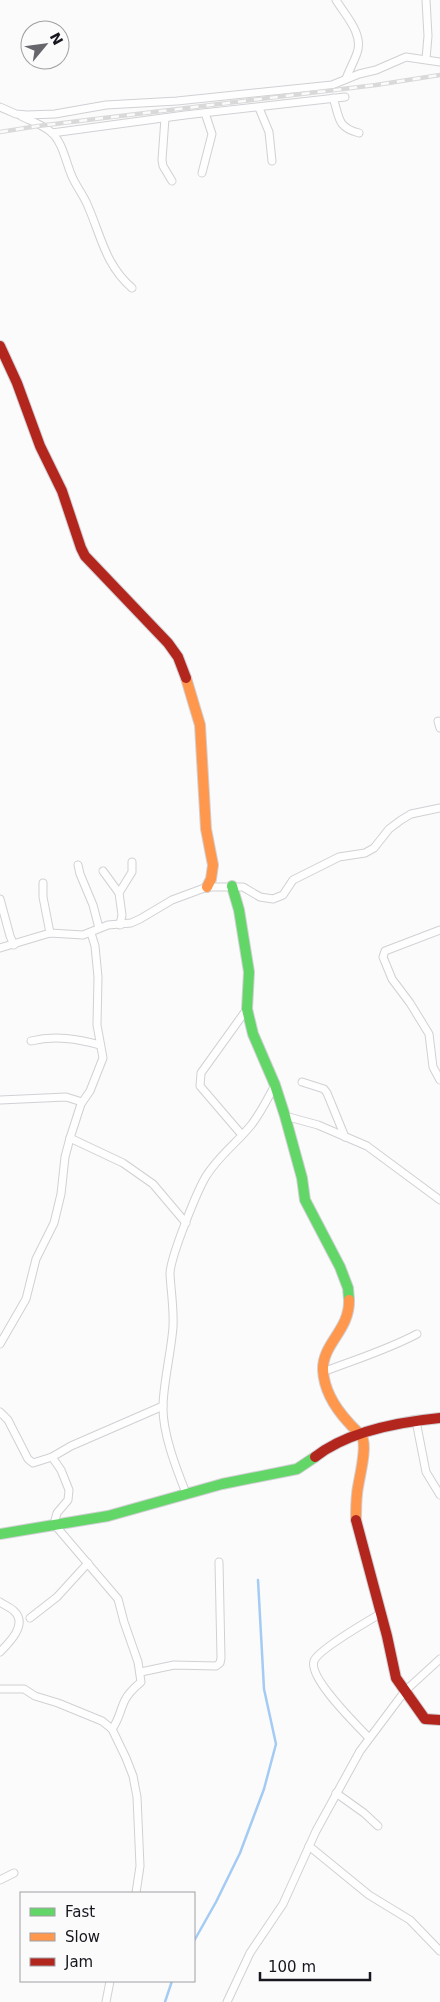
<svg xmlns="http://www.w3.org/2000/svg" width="440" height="2002" viewBox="0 0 440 2002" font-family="'DejaVu Sans',sans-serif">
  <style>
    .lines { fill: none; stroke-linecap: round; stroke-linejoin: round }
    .stream { stroke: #a4cbf4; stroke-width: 2.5 }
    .street-casing { stroke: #d1d0d5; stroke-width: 9 }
    .fast-casing { stroke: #d1d0d5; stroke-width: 12 }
    .slow-casing { stroke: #d1d0d5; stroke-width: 12 }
    .jam-casing { stroke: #d1d0d5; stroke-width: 12 }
    .street { stroke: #fefefe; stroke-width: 7 }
    .fast { stroke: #63d668; stroke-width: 10 }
    .slow { stroke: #ff974d; stroke-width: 10 }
    .jam { stroke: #b3261e; stroke-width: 10 }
    .rail-casing { stroke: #d9d9d9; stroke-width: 4.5 }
    .rail { stroke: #fbfbfb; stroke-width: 2.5; stroke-dasharray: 8; stroke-linecap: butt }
  </style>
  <rect width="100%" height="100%" fill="#fbfbfb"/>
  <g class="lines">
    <g class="stream">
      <path d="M194,1941l22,-39 24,-49 24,-64 12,-45 -12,-55 -6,-109"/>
      <path d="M165,2002l7,-21"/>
    </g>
    <g class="street-casing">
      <g id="street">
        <path d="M336,0c9,15 28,34 21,53 -3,9 -8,17 -11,26"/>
        <path d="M426,59l2,-23 -2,-36"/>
        <path d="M333,98c7,19 3,29 26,35"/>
        <path d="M0,107l16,7 11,1 28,-1 51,-9 71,-4 155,-16 27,-11 17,-4 30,-13 34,5"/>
        <path d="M259,108l10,24 3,29"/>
        <path d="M21,116c10,5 22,9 30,16 11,9 15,30 20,42 4,11 12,20 16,30 14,31 18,61 45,84"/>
        <path d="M165,118l-3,42 1,6 9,15"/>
        <path d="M52,133l133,-18 160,-18"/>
        <path d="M202,173l10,-39 -7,-21"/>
        <path d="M438,721l2,7"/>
        <path d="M78,865l2,9 13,31 6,23"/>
        <path d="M103,871l16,22"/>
        <path d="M43,883v14l7,36"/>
        <path d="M0,899l10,37 4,9"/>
        <path d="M120,925l2,-10 -3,-22 13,-21v-10"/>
        <path d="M440,930l-55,21 -2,6 9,22 18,24 19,31 4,33 7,13"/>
        <path d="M0,948l50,-15 33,2 25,-10 23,-2 9,-4 32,-19 35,-13h36l17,10 13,2 10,-4 10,-15 46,-23 26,-4 9,-5 15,-19 12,-9 10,-6 29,-6"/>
        <path d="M31,1041c24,-6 47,-2 69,4"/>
        <path d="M302,1082l22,7 3,4 18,44"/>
        <path d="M0,1100l66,-3 16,5"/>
        <path d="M285,1116l33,9 49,21 73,54"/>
        <path d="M242,1135l-42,-49 1,-13 46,-64"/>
        <path d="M70,1138l53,25 30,21 33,39"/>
        <path d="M0,1344l26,-45 10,-40 18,-36 7,-29 4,-37 5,-19 11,-34 9,-13 13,-33 -6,-33 1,-48 -3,-31 -4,-13"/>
        <path d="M323,1372c31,-12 64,-22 94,-38"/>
        <path d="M0,1412l8,8 20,39 5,4 19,-6"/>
        <path d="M416,1421l10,51 14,23"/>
        <path d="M186,1493c-10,-25 -24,-61 -23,-88 1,-26 8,-52 10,-78 1,-18 -2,-35 -3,-53 0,-16 26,-80 35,-96 12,-21 32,-35 47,-54 9,-12 16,-26 23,-39"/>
        <path d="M0,1602c4,3 10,5 14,9 14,13 -4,31 -14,41"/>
        <path d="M30,1618l27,-21 31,-34"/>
        <path d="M141,1672l33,-7 42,1 4,-3 1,-5 -2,-96"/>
        <path d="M0,1689h24l11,7 23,7 44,18 10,8 14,29 7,18 4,21 3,69 -4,27"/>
        <path d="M112,1729c7,-9 8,-19 13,-29 4,-8 10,-13 16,-18l-3,-20 -14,-40 -6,-23 -64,-75 3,-11 11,-13 1,-10 -8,-20 -9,-13 19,-11 92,-40"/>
        <path d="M369,1738c-12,-13 -61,-60 -55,-77 4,-11 54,-40 66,-47"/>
        <path d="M336,1793l28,20 14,13"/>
        <path d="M309,1846l60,49 41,25 30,31"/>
        <path d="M0,1880l14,-7"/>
        <path d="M106,2002l4,-21"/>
        <path d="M227,2002l23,-49 33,-49 33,-73 44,-80 45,-60 35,-32"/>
      </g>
    </g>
    <g class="fast-casing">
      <g id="fast">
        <path d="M232,886l7,24 10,62 -2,37 6,25 22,51 10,31 17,62 3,22 35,67 8,21 1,12"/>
        <path d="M0,1534l108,-18 114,-32 75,-15 18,-12"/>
      </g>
    </g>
    <g class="slow-casing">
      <g id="slow">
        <path d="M186,678l14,47 6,104 7,36 -2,14 -4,8"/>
        <path d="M349,1300c1,30 -27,44 -26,70 1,20 13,39 26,53 4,5 10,9 13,14 6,11 -4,44 -5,57 -1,9 -1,18 -1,26"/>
      </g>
    </g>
    <g class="jam-casing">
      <g id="jam">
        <path d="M0,346l17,37 23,63 22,45 19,57 4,8 83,87 10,14 8,21"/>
        <path d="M315,1457c33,-26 84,-35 125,-39"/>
        <path d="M356,1520l31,116 9,42 29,41 15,1"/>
      </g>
    </g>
    <use href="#street" class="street"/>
    <use href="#fast" class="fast"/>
    <use href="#slow" class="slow"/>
    <use href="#jam" class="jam"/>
    <g class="rail-casing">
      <path id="rail" d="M0,132l38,-6 338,-41 64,-10"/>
    </g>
    <use href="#rail" class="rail"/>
  </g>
  <rect x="20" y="1892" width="175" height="90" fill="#fbfbfb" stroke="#a09fa3"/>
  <rect x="30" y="1908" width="25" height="8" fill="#63d668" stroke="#a09fa3"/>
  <text x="65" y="1917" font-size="15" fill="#18161f">Fast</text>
  <rect x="30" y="1933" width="25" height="8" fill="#ff974d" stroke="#a09fa3"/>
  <text x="65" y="1942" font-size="15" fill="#18161f">Slow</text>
  <rect x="30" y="1958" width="25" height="8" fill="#b3261e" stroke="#a09fa3"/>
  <text x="65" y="1967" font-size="15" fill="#18161f">Jam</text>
  <g transform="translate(45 45) rotate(61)"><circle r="24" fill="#fbfbfb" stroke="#a09fa3"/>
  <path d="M0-4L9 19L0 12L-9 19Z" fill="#67666c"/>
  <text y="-8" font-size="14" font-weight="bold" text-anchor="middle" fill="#18161f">N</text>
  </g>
  <path d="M260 1972v8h110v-8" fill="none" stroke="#18161f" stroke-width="2.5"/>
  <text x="268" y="1972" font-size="15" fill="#18161f" stroke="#fbfbfb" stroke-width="4" paint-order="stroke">100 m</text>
</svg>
